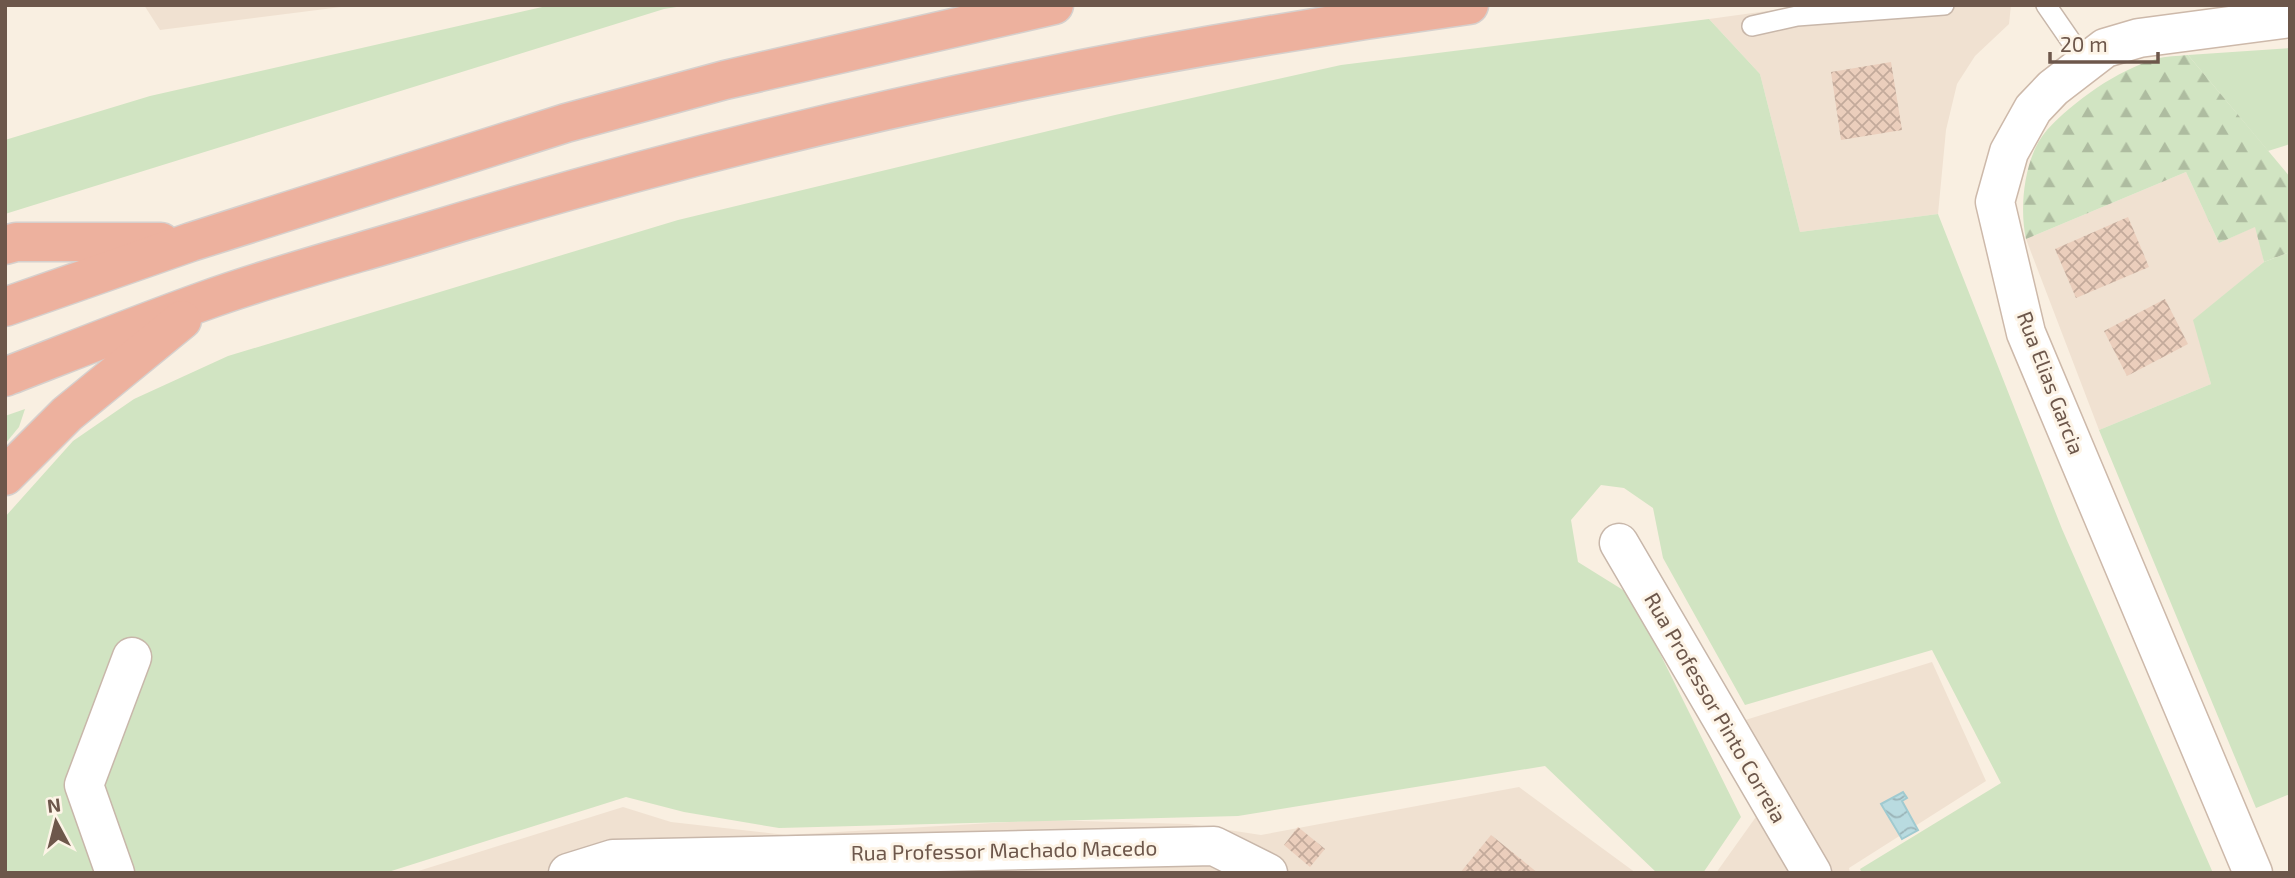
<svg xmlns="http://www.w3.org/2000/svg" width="2295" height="878" viewBox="0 0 2295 878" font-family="'Exo 2',sans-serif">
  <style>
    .residential { fill: #f0e1d1 }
    .green { fill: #d1e4c2 }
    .forest { fill: url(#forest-firs) }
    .water { fill: url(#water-waves); stroke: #a0cad0; stroke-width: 2 }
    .building { fill: url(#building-cross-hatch) }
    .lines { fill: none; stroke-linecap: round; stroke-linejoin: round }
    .lane-casing { stroke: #c8b7aa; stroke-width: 22 }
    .street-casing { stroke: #c8b7aa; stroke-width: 41 }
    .secondary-casing { stroke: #cdb9aa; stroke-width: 41 }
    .highway-casing { stroke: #d6d0cd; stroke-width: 41 }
    .lane { stroke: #fff; stroke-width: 19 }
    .street { stroke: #fff; stroke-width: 38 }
    .secondary { stroke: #fff; stroke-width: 38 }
    .highway { stroke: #edb19e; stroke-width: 38 }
    .labels { text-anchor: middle; stroke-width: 6; stroke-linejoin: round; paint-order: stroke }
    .street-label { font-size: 21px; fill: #6d574b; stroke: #fdf4e7 }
  </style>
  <defs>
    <pattern id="forest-firs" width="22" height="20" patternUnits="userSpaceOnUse" patternTransform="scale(1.75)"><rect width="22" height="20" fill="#d1e4c2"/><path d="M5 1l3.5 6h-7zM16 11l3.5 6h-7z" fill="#aebca0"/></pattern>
    <pattern id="water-waves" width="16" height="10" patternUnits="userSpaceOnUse" patternTransform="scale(1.75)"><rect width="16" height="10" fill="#b9dbe0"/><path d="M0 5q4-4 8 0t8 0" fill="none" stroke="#9bb4b8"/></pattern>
    <pattern id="building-cross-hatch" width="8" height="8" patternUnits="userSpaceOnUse" patternTransform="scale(1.75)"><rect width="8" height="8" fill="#ebcebc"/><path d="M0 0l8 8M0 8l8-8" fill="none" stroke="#c3aa9b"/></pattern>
  </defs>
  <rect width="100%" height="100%" fill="#f9efe1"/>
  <g class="residential">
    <path d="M144,5h213l-197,25z"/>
    <path d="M1812,5h199l-2,19 -34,32 -18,28 -11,46 -8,84 -138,18 -40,-158 -51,-55z"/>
    <path d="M2186,172l33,71 37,-17 8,36 -70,58 17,64 -112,46 -73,-191z"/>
    <path d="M1932,662l54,119 -137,87 1,5h-134l52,-73 -42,-74z"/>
    <path d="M1519,787l117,86h-1224l211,-66 48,15 115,13 258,-15 145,4 72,11z"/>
  </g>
  <g class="green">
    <path d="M551,5h138l-25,4 -659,205v-74l145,-44z"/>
    <path d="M1709,19l51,55 40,158 138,-18 124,315 151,344h-351l-2,-4 141,-86 -69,-133 -187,55 -82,-147 -10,-50 -29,-20 -23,-3 -30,35 7,42 53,33 110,222 -38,56h-46l-112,-107 -307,50 -459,12 -95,-16 -58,-15 -241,76h-380v-356l68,-76 61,-42 94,-43 450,-136 437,-105 226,-50z"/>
    <path d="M2290,48v96l-22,7 -80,-96z"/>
    <path d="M2290,252v542l-34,14 -157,-378 112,-46 -18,-64 71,-58z"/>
    <path d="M25,409l-6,18 -14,17v-28z"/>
  </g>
  <path class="forest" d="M2188,55l102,122v75l-26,10 -9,-35 -36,16 -33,-71 -160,67c-7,-32 -2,-83 21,-109 27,-29 70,-60 109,-71 9,-3 22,-3 32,-4z"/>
  <path class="water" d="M1903,792l4,6 -5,3 16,29 -16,9 -21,-35z"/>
  <g class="building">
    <path d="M1891,62l11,68 -61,10 -10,-68z"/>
    <path d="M2128,217l21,50 -73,31 -21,-49z"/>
    <path d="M2165,299l23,45 -61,32 -23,-45z"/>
    <path d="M1298,827l27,22 -15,18 -26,-22z"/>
    <path d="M1491,835l47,38h-78z"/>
  </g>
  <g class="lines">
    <g class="lane-casing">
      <g id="lane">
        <path d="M2046,5l40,58"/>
        <path d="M1752,26l45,-10 147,-11"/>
      </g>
    </g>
    <g class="street-casing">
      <g id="street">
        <path d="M1619,543l193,330"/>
        <path d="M115,873l-31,-88 48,-128"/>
        <path d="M568,873l45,-14 601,-13 54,27"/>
      </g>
    </g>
    <g class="secondary-casing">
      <path id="secondary" d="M2253,873l-227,-540 -31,-131 14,-50 24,-43 20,-21 52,-40 34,-10 151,-20"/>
    </g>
    <g class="highway-casing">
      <g id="highway">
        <path d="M5,245l11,-3h145"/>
        <path d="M5,307l186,-65 375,-119 159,-43 329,-75"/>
        <path d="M5,377c67,-26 132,-52 199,-76 69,-25 141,-44 211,-65 344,-106 697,-182 1054,-231"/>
        <path d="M5,476l62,-62 115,-94"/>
      </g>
    </g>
    <use href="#lane" class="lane"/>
    <use href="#street" class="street"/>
    <use href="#secondary" class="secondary"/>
    <use href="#highway" class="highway"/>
  </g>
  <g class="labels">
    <g class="street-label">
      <text transform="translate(2050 383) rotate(69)" y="7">Rua Elias Garcia</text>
      <text transform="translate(1715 708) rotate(60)" y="7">Rua Professor Pinto Correia</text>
      <text transform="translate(1004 851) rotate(-1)" y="7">Rua Professor Machado Macedo</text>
    </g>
  </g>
  <rect width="2295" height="878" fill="none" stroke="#6d574b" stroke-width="14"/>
  <g transform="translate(56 822) rotate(353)" stroke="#fdf4e7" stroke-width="5" paint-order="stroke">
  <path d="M0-5L12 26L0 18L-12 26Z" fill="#6d574b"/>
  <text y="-10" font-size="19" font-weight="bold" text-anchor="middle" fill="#6d574b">N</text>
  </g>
  <path d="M2050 52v10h108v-10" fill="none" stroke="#6d574b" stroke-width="3.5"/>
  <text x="2060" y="52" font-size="21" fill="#6d574b" stroke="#fdf4e7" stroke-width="5" paint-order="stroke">20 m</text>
</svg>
